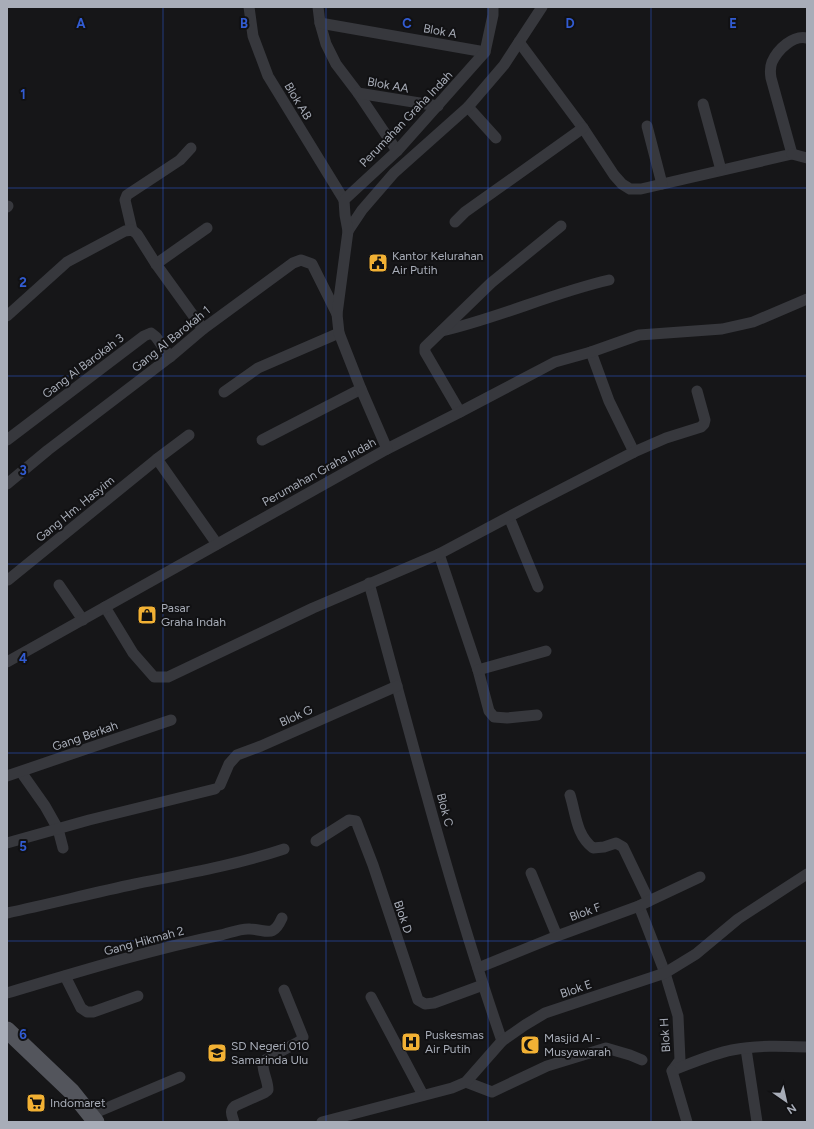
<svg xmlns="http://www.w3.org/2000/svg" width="814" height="1129" viewBox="0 0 814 1129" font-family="Figtree,sans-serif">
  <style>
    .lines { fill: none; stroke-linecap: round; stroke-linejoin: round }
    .minor { stroke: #37383d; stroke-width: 11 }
    .primary { stroke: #53555c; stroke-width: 17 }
    .grid { fill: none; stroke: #325cd3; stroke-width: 1; stroke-opacity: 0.55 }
    .labels { text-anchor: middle; stroke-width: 4; stroke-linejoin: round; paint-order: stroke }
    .street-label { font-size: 12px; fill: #a8adb8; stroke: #111113 }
    .poi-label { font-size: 12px; fill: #a8adb8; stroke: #111113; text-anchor: start }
    .grid-label { font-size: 13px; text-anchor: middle; font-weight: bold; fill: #325cd3; stroke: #111113; stroke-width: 4; stroke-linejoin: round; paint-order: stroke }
  </style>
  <rect width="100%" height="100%" fill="#161618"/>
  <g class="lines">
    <g class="minor">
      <path d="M249,7l4,29 15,40 76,124"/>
      <path d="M318,7l2,16 6,21 10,20 22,29 39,58"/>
      <path d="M320,23l165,29"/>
      <path d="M519,42l64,86 31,47 8,9 8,5h11l151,-35 -21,-76c-1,-6 -1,-11 1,-16 6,-13 21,-27 35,-24"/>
      <path d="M358,93l80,13"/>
      <path d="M703,104l18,66"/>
      <path d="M468,107l28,31"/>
      <path d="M647,126l15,58"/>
      <path d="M792,154l15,4"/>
      <path d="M7,207l1,-1"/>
      <path d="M455,222l10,-10 118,-84"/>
      <path d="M132,230l-7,-30 2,-5 53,-35 11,-12"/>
      <path d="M348,231l14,-21 32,-37 74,-66 36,-42 38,-58"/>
      <path d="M156,264l51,-36"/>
      <path d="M7,316l60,-54 58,-31 7,-1 5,4 19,30 47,65"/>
      <path d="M442,331c57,-13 110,-38 167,-51"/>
      <path d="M591,352l18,49 25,51"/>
      <path d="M224,392l34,-24 81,-35"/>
      <path d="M460,412l-35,-60v-5l66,-64 70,-57"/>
      <path d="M7,440l137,-104 7,-3 5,4 14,20"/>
      <path d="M262,440l99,-51"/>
      <path d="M387,449l73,-37 95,-50 36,-10 48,-17 83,-6 31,-7 54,-23"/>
      <path d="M157,459l60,85"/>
      <path d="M7,484l41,-34 122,-93 33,-28 90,-66 8,-3 11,4 25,50"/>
      <path d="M509,517l29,70"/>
      <path d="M439,554l39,116 11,41 5,6 13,1 30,-3"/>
      <path d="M8,580l149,-121 32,-24"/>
      <path d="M369,583c42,154 81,308 133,458"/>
      <path d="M59,585l24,35"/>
      <path d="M105,607l28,46 21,24h14l145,-69 126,-54 92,-49 103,-53 32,-14 35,-11 3,-3 1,-4 -8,-29"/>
      <path d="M7,662l380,-213 -26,-60 -22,-56 -2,-19 11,-83 -3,-16 -1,-15 53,-49 88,-99 8,-37v-8"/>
      <path d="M478,670l68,-19"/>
      <path d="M21,772l24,34 13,23 5,19"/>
      <path d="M7,776l164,-56"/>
      <path d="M220,785l9,-21 8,-9 24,-9 136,-60"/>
      <path d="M570,795c6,19 6,40 23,53l11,-1 12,-4 7,4 26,54"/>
      <path d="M316,841l33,-21 7,1 17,44 45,135 7,4 9,-1 49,-18"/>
      <path d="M7,843l82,-23 126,-31"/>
      <path d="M531,873l26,63"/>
      <path d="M639,906l26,67 13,43 2,44 -8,11"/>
      <path d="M7,913c43,-9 85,-20 128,-29 50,-10 101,-19 149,-35"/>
      <path d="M478,968l79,-32 82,-30 10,-5 51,-24"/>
      <path d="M65,976l16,32 6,4h6l45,-16"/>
      <path d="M7,993c71,-21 142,-43 214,-58 9,-2 20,-7 29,-6 18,1 23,9 32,-11"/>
      <path d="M371,997l52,98"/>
      <path d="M746,1049l11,73"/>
      <path d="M673,1070c19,-7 39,-16 59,-20 25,-5 50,-4 75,-3"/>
      <path d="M672,1071l15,51"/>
      <path d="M466,1082l26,10 55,-26 59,-18 24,7 12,5"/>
      <path d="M90,1115l90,-38"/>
      <path d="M234,1122c-2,-7 -5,-11 1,-16l29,-13 4,-3c0,-10 -6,-18 -5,-28l4,-3 33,-18 3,-4 -19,-47"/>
      <path d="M322,1122l130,-34 14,-6 36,-41 23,-16 20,-12 120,-40 31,-19 42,-35 69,-45"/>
    </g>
    <path class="primary" d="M7,1030l65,62 24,30"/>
  </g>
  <path class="grid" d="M163,7v1115M326,7v1115M488,7v1115M651,7v1115M7,188h800M7,376h800M7,564h800M7,753h800M7,941h800"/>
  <defs>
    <g id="civic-square" transform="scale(1)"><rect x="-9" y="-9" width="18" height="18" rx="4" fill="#f2b134" stroke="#111113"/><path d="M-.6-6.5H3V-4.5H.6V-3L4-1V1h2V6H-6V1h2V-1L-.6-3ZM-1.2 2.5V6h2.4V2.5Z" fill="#111"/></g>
    <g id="shop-square" transform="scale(1)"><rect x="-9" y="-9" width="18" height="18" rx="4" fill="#f2b134" stroke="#111113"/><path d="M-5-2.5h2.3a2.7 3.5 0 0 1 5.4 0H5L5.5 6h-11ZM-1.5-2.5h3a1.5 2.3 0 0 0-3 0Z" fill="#111"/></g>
    <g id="hospital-square" transform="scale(1)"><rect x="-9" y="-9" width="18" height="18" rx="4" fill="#f2b134" stroke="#111113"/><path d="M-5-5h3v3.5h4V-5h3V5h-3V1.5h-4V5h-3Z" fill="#111"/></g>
    <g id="mosque-square" transform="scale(1)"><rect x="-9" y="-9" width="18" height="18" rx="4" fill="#f2b134" stroke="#111113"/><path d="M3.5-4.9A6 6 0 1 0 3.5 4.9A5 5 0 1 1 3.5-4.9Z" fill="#111"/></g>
    <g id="school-square" transform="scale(1)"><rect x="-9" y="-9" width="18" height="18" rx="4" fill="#f2b134" stroke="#111113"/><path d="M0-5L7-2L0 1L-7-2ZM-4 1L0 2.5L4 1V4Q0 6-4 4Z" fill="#111"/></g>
    <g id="supermarket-square" transform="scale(1)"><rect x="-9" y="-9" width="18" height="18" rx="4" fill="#f2b134" stroke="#111113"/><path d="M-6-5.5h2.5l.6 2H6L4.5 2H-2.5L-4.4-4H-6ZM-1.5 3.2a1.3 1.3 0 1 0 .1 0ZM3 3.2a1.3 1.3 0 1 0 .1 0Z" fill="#111"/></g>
  </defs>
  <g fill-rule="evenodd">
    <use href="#civic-square" x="378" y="263"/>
    <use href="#shop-square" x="147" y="615"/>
    <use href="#hospital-square" x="411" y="1042"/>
    <use href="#mosque-square" x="530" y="1045"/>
    <use href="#school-square" x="217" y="1053"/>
    <use href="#supermarket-square" x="36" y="1103"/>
  </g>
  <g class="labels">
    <g class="street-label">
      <text transform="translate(440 31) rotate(10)" y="4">Blok A</text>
      <text transform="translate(388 85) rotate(10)" y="4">Blok AA</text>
      <text transform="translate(298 101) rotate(59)" y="4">Blok AB</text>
      <text transform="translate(406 119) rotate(-46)" y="4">Perumahan Graha Indah</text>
      <text transform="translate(171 339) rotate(-39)" y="4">Gang Al Barokah 1</text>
      <text transform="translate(83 366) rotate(-37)" y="4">Gang Al Barokah 3</text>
      <text transform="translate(319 472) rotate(-29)" y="4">Perumahan Graha Indah</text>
      <text transform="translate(75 509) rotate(-39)" y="4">Gang Hm. Hasyim</text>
      <text transform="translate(296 716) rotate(-24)" y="4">Blok G</text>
      <text transform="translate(85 736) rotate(-19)" y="4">Gang Berkah</text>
      <text transform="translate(445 810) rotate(75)" y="4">Blok C</text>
      <text transform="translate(585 912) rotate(-20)" y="4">Blok F</text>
      <text transform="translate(403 917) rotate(71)" y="4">Blok D</text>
      <text transform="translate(144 941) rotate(-15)" y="4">Gang Hikmah 2</text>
      <text transform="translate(576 989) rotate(-19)" y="4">Blok E</text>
      <text transform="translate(665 1035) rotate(-94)" y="4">Blok H</text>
    </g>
    <g class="poi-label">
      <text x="392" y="260">Kantor Kelurahan<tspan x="392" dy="14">Air Putih</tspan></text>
      <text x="161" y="612">Pasar<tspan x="161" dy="14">Graha Indah</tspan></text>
      <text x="425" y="1039">Puskesmas<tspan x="425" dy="14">Air Putih</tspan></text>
      <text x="544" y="1042">Masjid Al -<tspan x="544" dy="14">Musyawarah</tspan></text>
      <text x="231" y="1050">SD Negeri 010<tspan x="231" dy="14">Samarinda Ulu</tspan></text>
      <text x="50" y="1107">Indomaret</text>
    </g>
  </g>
  <g class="grid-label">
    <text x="81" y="28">A</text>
    <text x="244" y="28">B</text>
    <text x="407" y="28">C</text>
    <text x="570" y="28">D</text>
    <text x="733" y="28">E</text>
    <text x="23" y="99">1</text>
    <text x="23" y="287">2</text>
    <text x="23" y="475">3</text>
    <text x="23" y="663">4</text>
    <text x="23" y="851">5</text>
    <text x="23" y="1039">6</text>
  </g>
  <rect width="814" height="1129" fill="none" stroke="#a8adb8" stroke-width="16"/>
  <g transform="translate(786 1101) rotate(146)" stroke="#111113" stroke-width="3" paint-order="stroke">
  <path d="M0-3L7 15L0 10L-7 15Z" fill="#a8adb8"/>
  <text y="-6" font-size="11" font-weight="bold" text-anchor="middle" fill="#a8adb8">N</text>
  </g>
</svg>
